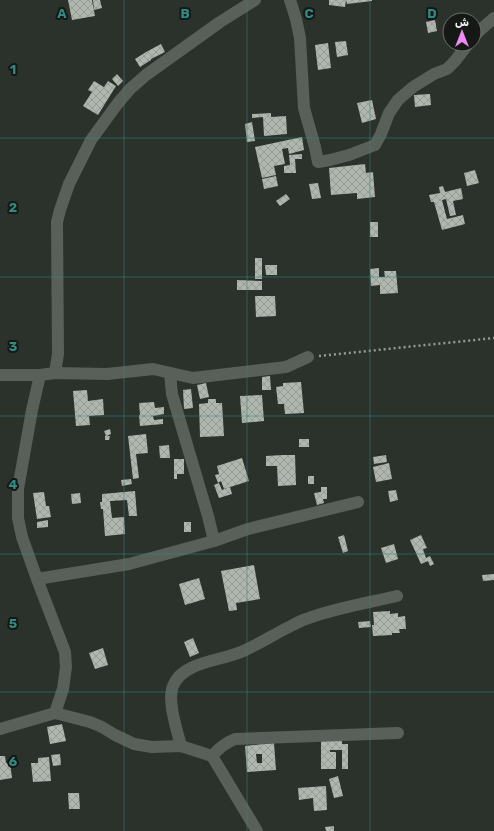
<svg xmlns="http://www.w3.org/2000/svg" width="494" height="831" viewBox="0 0 494 831" font-family="Rubik,'Noto Naskh Arabic',sans-serif">
  <style>
    .building { fill: url(#building-cross-hatch); fill-rule: evenodd }
    .lines { fill: none; stroke-linecap: round; stroke-linejoin: round }
    .path { stroke: #969b96; stroke-width: 2.5; stroke-dasharray: 2 3; stroke-linecap: butt }
    .minor { stroke: #595f59; stroke-width: 12 }
    .grid { fill: none; stroke: #318982; stroke-width: 1; stroke-opacity: 0.55 }
    .grid-label { font-size: 13px; text-anchor: middle; font-weight: bold; fill: #318982; stroke: #151815; stroke-width: 4; stroke-linejoin: round; paint-order: stroke }
  </style>
  <defs>
    <pattern id="building-cross-hatch" width="8" height="8" patternUnits="userSpaceOnUse"><rect width="8" height="8" fill="#afb6ae"/><path d="M0 0l8 8M0 8l8-8" fill="none" stroke="#969b95"/></pattern>
  </defs>
  <rect width="100%" height="100%" fill="#2b312b"/>
  <g class="building">
    <path d="M68,0h24l3,16 -23,4z"/>
    <path d="M93,0h7l2,8 -8,2z"/>
    <path d="M329,0h17l-1,7 -16,-2z"/>
    <path d="M346,0h26v1l-25,3z"/>
    <path d="M435,20l2,11 -9,2 -2,-11z"/>
    <path d="M346,41l2,14 -11,2 -2,-15z"/>
    <path d="M328,43l3,25 -13,2 -3,-25z"/>
    <path d="M161,44l4,8 -14,7v1l-11,7 -5,-8 11,-7z"/>
    <path d="M117,74l6,7 -5,5 -6,-7z"/>
    <path d="M94,81l10,6 4,-6 8,5 -18,29 -15,-9 9,-14 -4,-2z"/>
    <path d="M430,94l1,11 -16,2 -1,-12z"/>
    <path d="M372,100l4,19 -14,4 -5,-20z"/>
    <path d="M271,113v4l15,-1 1,18 -23,2 -1,-19 -11,1v-4z"/>
    <path d="M252,122l3,19 -8,1 -2,-18z"/>
    <path d="M302,137l2,13 -15,4 -1,-6 -6,1 3,15 -11,2 2,9 -14,3 -7,-31z"/>
    <path d="M302,154v5h-7l1,14h-12v-7l6,-1 -1,-10z"/>
    <path d="M365,164l1,9 7,-1 2,25 -18,2v-6l-26,2 -2,-27z"/>
    <path d="M475,170l4,13 -12,3 -3,-13z"/>
    <path d="M276,176l2,10 -14,3 -2,-10z"/>
    <path d="M318,183l3,15 -9,1 -3,-15z"/>
    <path d="M443,186l2,6 16,-4 2,11 -10,2 3,14 -6,1 -4,-17 -4,1 5,19 16,-4 2,9 -23,6 -8,-28h-3l-2,-7 11,-2 -1,-6z"/>
    <path d="M286,194l4,5 -10,7 -4,-5z"/>
    <rect x="370" y="222" width="8" height="15"/>
    <rect x="255" y="258" width="7" height="21"/>
    <path d="M265,265h12v10h-11z"/>
    <path d="M379,268v9h6l-1,-6h12l2,22 -18,1v-9l-9,1 -1,-17z"/>
    <path d="M237,280l25,1v9h-25z"/>
    <path d="M255,296h20l1,20 -20,1z"/>
    <path d="M270,376l1,14h-9v-13z"/>
    <path d="M301,382l3,31 -19,1 -1,-10h-6l-2,-17 7,-1v-3z"/>
    <path d="M206,383l3,14 -9,2 -3,-14z"/>
    <path d="M191,389l2,19 -9,1 -1,-19z"/>
    <path d="M87,390l1,11 15,-2 1,16 -15,1 1,9 -14,1 -3,-35z"/>
    <path d="M262,395l2,26 -22,2 -2,-27z"/>
    <path d="M208,399h8v4h6l2,33 -24,1 -1,-33 9,-1z"/>
    <path d="M154,402l1,6 9,-1v7l-11,2 1,4 9,-1v5l-23,2 -1,-11h1l-1,-12z"/>
    <path d="M110,429l1,5 -4,2h3l-1,4h-4v-4h1l-2,-5z"/>
    <path d="M146,434l2,19 -12,1 3,24 -6,1 -5,-43z"/>
    <rect x="299" y="439" width="10" height="8"/>
    <path d="M169,445l1,13h-10l-1,-12z"/>
    <path d="M283,455h12l1,30 -18,1 -1,-20h-11v-10z"/>
    <path d="M386,455l1,7 -13,2 -1,-7z"/>
    <path d="M242,458l7,23 -25,8 -3,-8 -3,2 -3,-8 4,-1 -2,-8z"/>
    <path d="M174,459h10v15h-7v5h-3z"/>
    <path d="M389,463l3,16 -16,3 -3,-15z"/>
    <rect x="308" y="476" width="6" height="8"/>
    <path d="M131,479l1,5 -10,2 -1,-6z"/>
    <path d="M219,483l3,7 8,-3 2,7 -13,4 -5,-13z"/>
    <path d="M321,487h6v12h-4l1,4 -7,2 -3,-12 7,-1z"/>
    <path d="M396,490l2,10 -8,2 -2,-11z"/>
    <path d="M135,491l2,25h-8l-2,-16 -17,1 2,17 12,-1 1,17 -20,2 -2,-27h-2l-1,-7h2v-8z"/>
    <path d="M44,492l2,14h3l2,11 -14,2 -4,-26z"/>
    <path d="M80,493l1,10 -9,1 -1,-10z"/>
    <path d="M48,520v7l-11,1v-6z"/>
    <rect x="184" y="522" width="7" height="10"/>
    <path d="M344,535l4,16 -5,2 -5,-16z"/>
    <path d="M421,535l6,13 -4,1 3,9 4,-2 4,8 -4,2 -2,-5 -7,3 -11,-24z"/>
    <path d="M394,544l4,15 -12,4 -5,-15z"/>
    <path d="M254,565l6,34 -24,4 1,7 -8,1 -8,-40z"/>
    <path d="M494,574v6l-11,1 -1,-6z"/>
    <path d="M199,578l6,21 -20,6 -6,-21z"/>
    <path d="M390,611v3l8,-1v4l7,-1 1,13h-7l1,4h-8v2l-19,1 -1,-11h2l-1,-13z"/>
    <path d="M370,621l1,6 -12,1 -1,-6z"/>
    <path d="M193,638l6,15 -9,4 -6,-15z"/>
    <path d="M103,648l5,17 -13,4 -6,-16z"/>
    <path d="M62,724l4,17 -16,3 -3,-17z"/>
    <path d="M321,739h21v5h6v25h-6v-19h-12v2h6v17h-15z"/>
    <path d="M274,743l2,27 -29,2 -2,-26zM256,754h6v9h-5z"/>
    <path d="M60,754l1,11 -8,1 -2,-11z"/>
    <path d="M0,756h5l1,7h4l2,15 -12,2z"/>
    <path d="M49,757l2,24 -18,1 -2,-19h7v-5z"/>
    <path d="M338,776l5,20 -9,2 -5,-19z"/>
    <path d="M326,786l1,24 -13,1 -1,-13 -14,2 -1,-12z"/>
    <path d="M68,793h11l1,16h-11z"/>
    <path d="M334,826v5h-8l-1,-4z"/>
  </g>
  <g class="lines">
    <path class="path" d="M319,356l175,-18"/>
    <g class="minor">
      <path d="M290,0l6,19 4,19 4,70 11,39 3,15 12,-2 19,-5 26,-10 6,-11 8,-21 9,-13 15,-13 21,-13 13,-5 8,-8 13,-17"/>
      <path d="M474,37l4,-5 16,-14"/>
      <path d="M55,373l3,-19 -1,-132 3,-12 9,-26 22,-44 27,-37 12,-14 16,-14 74,-53 35,-22"/>
      <path d="M170,373l2,21 36,122 6,25"/>
      <path d="M0,375h40"/>
      <path d="M37,579l92,-15 85,-23 34,-12 110,-27"/>
      <path d="M55,713l8,-24 3,-22 -1,-15 -28,-73 -15,-42 -4,-19v-29l14,-79 8,-35 15,-2 52,1 46,-5 40,9 93,-11 22,-10"/>
      <path d="M0,729l55,-16 35,9 12,5 13,8 19,9 18,3 29,-1 31,10 45,75"/>
      <path d="M181,746c-4,-16 -14,-45 -8,-60 9,-24 47,-25 68,-34 16,-7 32,-17 48,-25 6,-3 11,-6 17,-8 29,-11 61,-16 91,-23"/>
      <path d="M212,756c7,-8 13,-13 23,-17l163,-6"/>
    </g>
  </g>
  <path class="grid" d="M124,0v831M247,0v831M370,0v831M0,138h494M0,277h494M0,416h494M0,554h494M0,692h494"/>
  <g class="grid-label">
    <text x="62" y="18">A</text>
    <text x="185" y="18">B</text>
    <text x="309" y="18">C</text>
    <text x="432" y="18">D</text>
    <text x="13" y="74">1</text>
    <text x="13" y="212">2</text>
    <text x="13" y="351">3</text>
    <text x="13" y="489">4</text>
    <text x="13" y="628">5</text>
    <text x="13" y="766">6</text>
  </g>
  <g transform="translate(462 32)"><circle r="19" fill="#151815" stroke="#6d716d"/>
  <path d="M0-3L7 15L0 10L-7 15Z" fill="#f08bf5"/>
  <text y="-6" font-size="11" font-weight="bold" text-anchor="middle" fill="#f2f6f2">ش</text>
  </g>
</svg>
